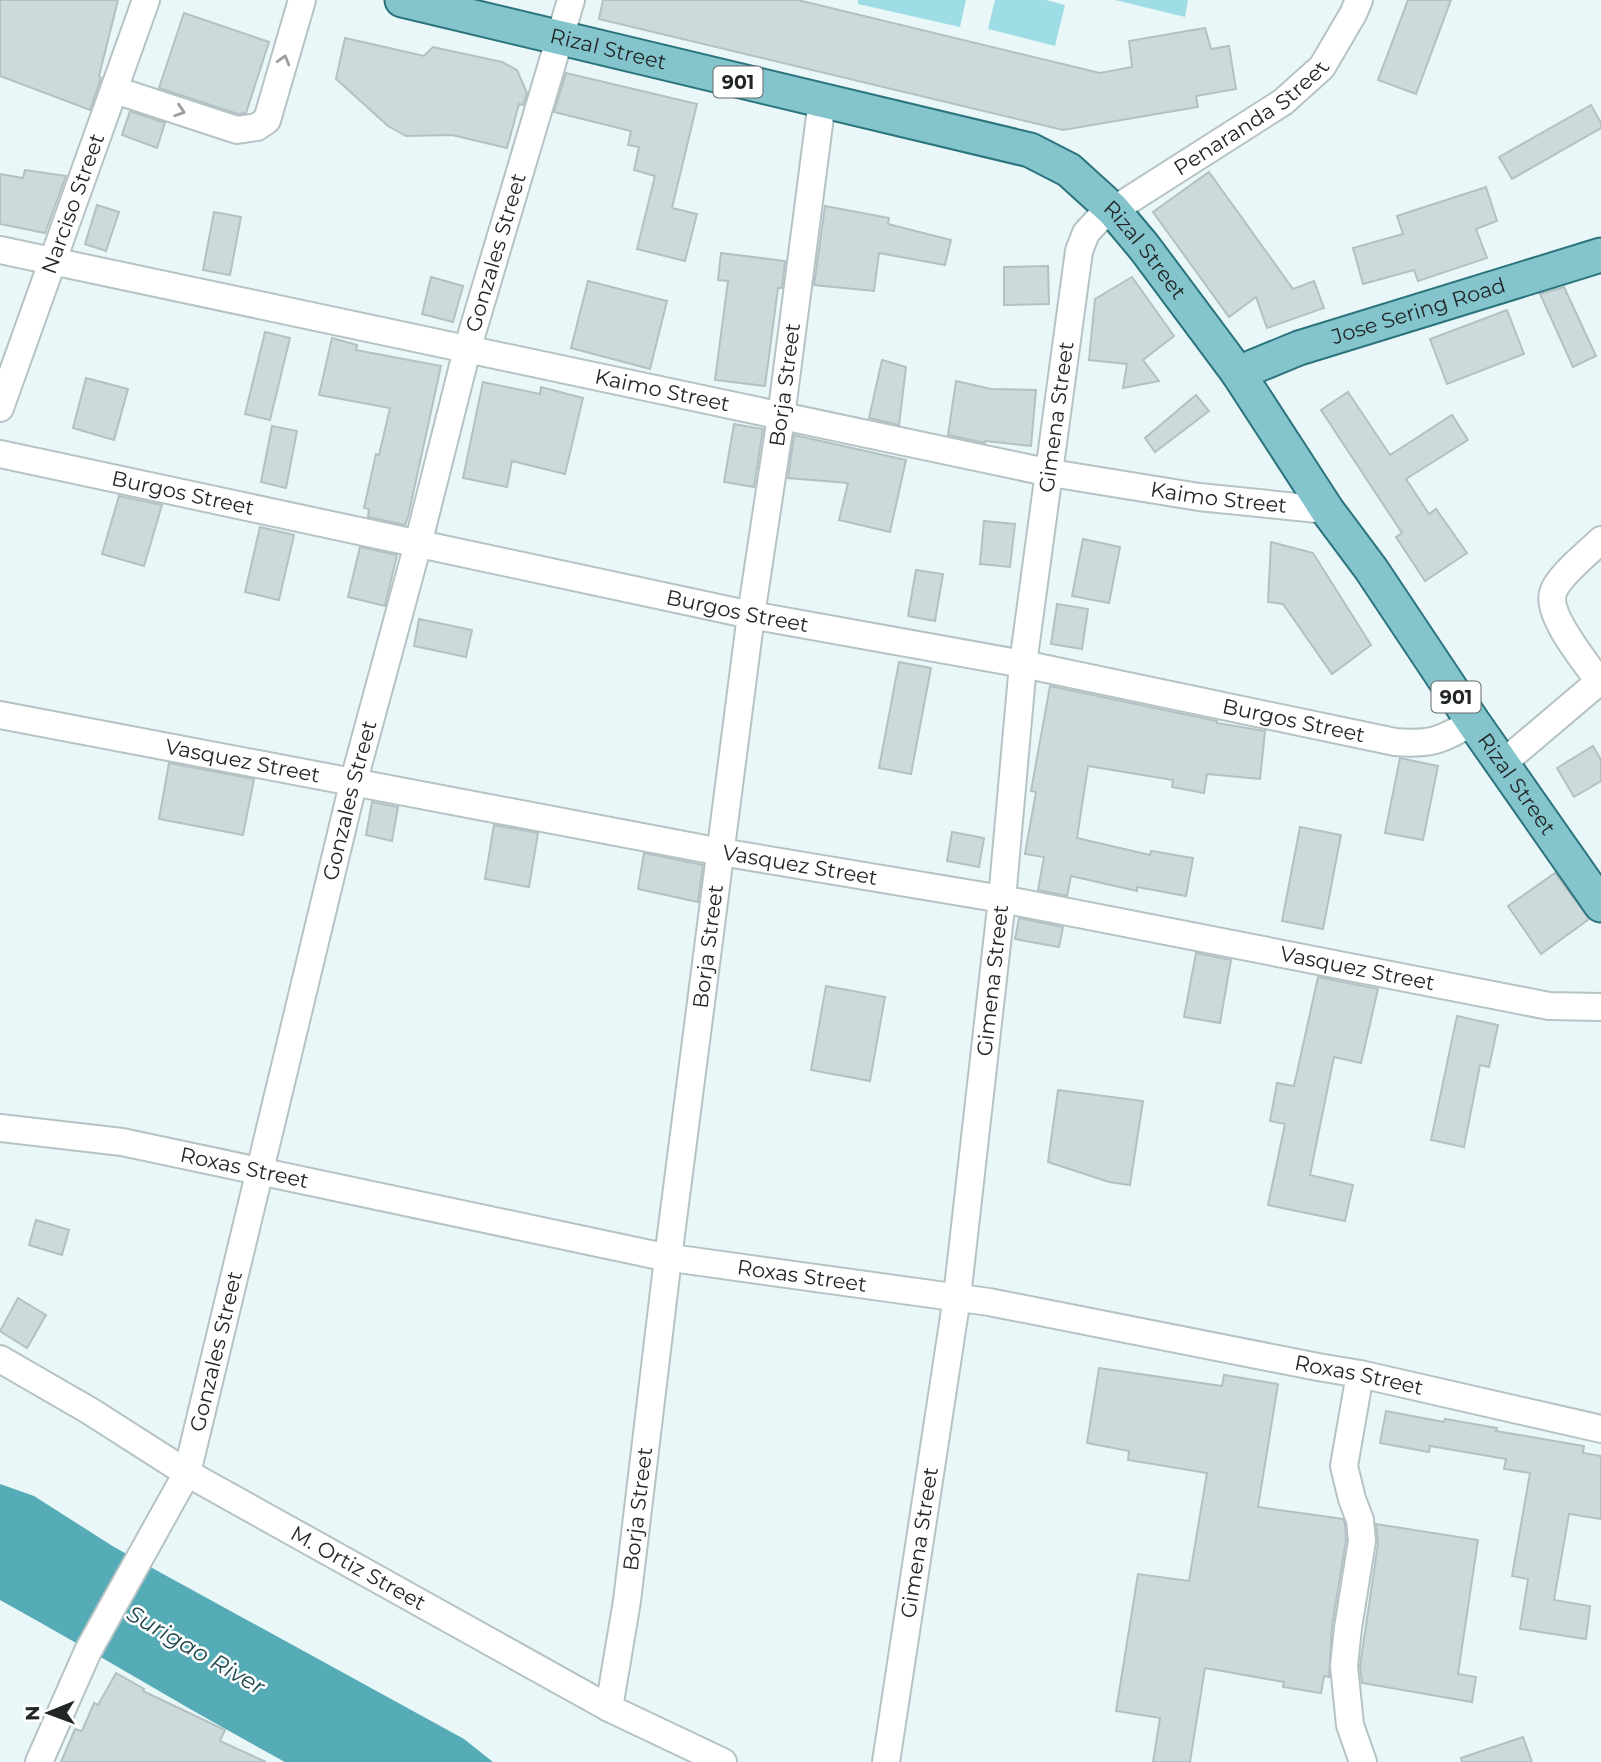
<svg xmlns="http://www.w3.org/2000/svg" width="1601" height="1762" viewBox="0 0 1601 1762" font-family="Montserrat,sans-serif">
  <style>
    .green { fill: #9edde5 }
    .water { fill: #55abb6 }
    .building { fill: #cddadb; stroke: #b4c1c2; stroke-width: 2 }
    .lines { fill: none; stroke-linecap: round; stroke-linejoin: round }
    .minor-casing { stroke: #b6c3c5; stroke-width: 30 }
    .major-casing { stroke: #2c747d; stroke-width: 37 }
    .minor { stroke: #fff; stroke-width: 26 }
    .major { stroke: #84c5cd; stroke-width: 33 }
    .oneway { stroke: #9c9d9e }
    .labels { text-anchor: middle; stroke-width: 5; stroke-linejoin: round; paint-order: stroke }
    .shield { fill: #fff; stroke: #646768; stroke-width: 2 }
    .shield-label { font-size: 19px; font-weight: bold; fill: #222627 }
    .street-label { font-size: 21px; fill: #222627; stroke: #fff }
    .water-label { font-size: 23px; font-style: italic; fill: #21494e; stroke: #fff }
  </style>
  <rect width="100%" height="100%" fill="#e9f7f8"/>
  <g class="green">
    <path d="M858,0h108l-6,27 -102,-23z"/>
    <path d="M995,0h51l19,5 -10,41 -67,-17z"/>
    <path d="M1115,0h73l-3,17z"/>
  </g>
  <path class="water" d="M0,1484l34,12 80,51 350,192 29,23h-208c-96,-52 -189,-109 -285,-162z"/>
  <g class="building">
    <path d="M0,0h118l-19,76 2,2 -11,32 -90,-34z"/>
    <path d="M603,0h195l302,73 32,-6 -3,-26 76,-13 6,21 18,-3 7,43 -40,7 2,11 -135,23 -464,-111z"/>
    <path d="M1408,0h43l-35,94 -38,-14z"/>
    <path d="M184,13l85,29 -23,71 -8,1 -79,-26z"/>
    <path d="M345,38l79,18 9,-9 69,15 15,8 10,23 -4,12 -4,-1 -12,44 -55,-13 -46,1 -18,-10 -52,-47z"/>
    <path d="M566,73l131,31 -25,104 25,6 -12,47 -48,-12 18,-73 -21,-6 5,-23 -11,-2 3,-14 -77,-19z"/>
    <path d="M1591,105l10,18v5l-89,51 -13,-22z"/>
    <path d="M130,111l35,12 -8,25 -35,-13z"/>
    <path d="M25,170l41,6 -21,57 -45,-9v-50l23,4z"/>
    <path d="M1209,172l84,117 21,-8 10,27 -57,20 -11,-31 -27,20 -76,-105z"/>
    <path d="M1486,187l11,34 -21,8 11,29 -69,23 -4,-11 -51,14 -10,-36 50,-14 -6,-18z"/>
    <path d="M97,205l22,7 -13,39 -21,-7z"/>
    <path d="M825,206l64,12 -1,6 63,16 -6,25 -66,-12 -5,38 -60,-6z"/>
    <path d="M214,212l27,5 -11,58 -27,-5z"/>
    <path d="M721,253l64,8 -3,27h-4l-13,98 -50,-6 13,-99 -10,-1z"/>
    <path d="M1048,266l1,38 -45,1v-38z"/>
    <path d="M431,277l32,9 -10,36 -31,-8z"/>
    <path d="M1132,277l42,59 -31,24 16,21 -36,7 4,-24 -38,-4 6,-61z"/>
    <path d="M588,281l79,20 -17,68 -79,-21z"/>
    <path d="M1564,287l32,69 -23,11 -33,-73z"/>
    <path d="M1507,310l17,44 -77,30 -17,-45z"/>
    <path d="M265,332l25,6 -20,82 -25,-6z"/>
    <path d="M332,338l25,7 -1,5 85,16 -33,151 -3,8 -37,-8 1,-8 -5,-1 12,-54 3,1 11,-47 -71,-13z"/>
    <path d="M882,360l24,7 -7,58 -30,-7z"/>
    <path d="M86,378l42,11 -14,51 -41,-12z"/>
    <path d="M956,381l35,8 45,1 -5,56 -46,-5v2l-37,-8z"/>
    <path d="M483,382l57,12 1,-7 42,11 -18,76 -53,-13 -5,26 -44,-9z"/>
    <path d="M1348,392l42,63 62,-40 16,25 -62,39 23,35 7,-5 31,44 -42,28 -29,-44 6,-4 -81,-123z"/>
    <path d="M1196,395l13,16 -54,41 -10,-14z"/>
    <path d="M734,424l29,5 -9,58 -30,-5z"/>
    <path d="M272,426l25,5 -11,57 -25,-6z"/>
    <path d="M794,435l112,25 -16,72 -51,-12 9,-37 -60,-5z"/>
    <path d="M119,496l43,9 -18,61 -42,-12z"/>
    <path d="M984,521l31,3 -5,43 -30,-3z"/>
    <path d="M260,527l34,8 -15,65 -34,-8z"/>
    <path d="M1083,539l37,8 -11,56 -37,-7z"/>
    <path d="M1271,542l42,11 58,92 -39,29 -49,-70 -15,-2z"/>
    <path d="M360,547l37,8 -12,51 -37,-9z"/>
    <path d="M916,570l27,4 -8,47 -27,-5z"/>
    <path d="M1057,604l31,5 -6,40 -31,-5z"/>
    <path d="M419,619l53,11 -6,27 -52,-11z"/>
    <path d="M899,662l32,6 -20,106 -32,-6z"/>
    <path d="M1050,686l167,35v2l48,8 -5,48 -53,-5 -3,19 -32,-6 1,-7 -85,-14 -11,72 73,17 1,-4 42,7 -7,38 -49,-9v4l-66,-15 -4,20 -29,-6 6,-33 -19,-3 11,-62 -5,-1z"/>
    <path d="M1593,746l8,14v21l-27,16 -17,-29z"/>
    <path d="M1400,758l38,8 -15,74 -38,-7z"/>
    <path d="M169,763l85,16 -11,56 -84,-16z"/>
    <path d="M372,802l26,5 -6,34 -26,-6z"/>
    <path d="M494,825l44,8 -9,54 -44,-8z"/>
    <path d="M1300,827l41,8 -18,94 -41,-8z"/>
    <path d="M952,832l32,6 -5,29 -32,-6z"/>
    <path d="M644,853l59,12 -5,37 -60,-13z"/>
    <path d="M1555,873l34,46 -48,35 -33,-48z"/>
    <path d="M1019,918l44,9 -4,20 -44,-8z"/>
    <path d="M1196,953l35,7 -11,63 -36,-6z"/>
    <path d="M1318,977l60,12 -17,74 -27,-6 -24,118 43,10 -8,36 -77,-16 17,-81 -15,-3 7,-38 17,3z"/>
    <path d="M826,986l59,11 -15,84 -59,-11z"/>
    <path d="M1457,1016l41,9 -9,42 -9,-2 -16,82 -33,-7z"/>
    <path d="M1058,1090l85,11 -13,84 -21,-3 -61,-20z"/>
    <path d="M36,1220l33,10 -7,25 -33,-10z"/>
    <path d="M18,1298l28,17 -19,33 -27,-17z"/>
    <path d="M1099,1368l123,18 2,-11 54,9 -20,123 85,12 2,5 1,16 -14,86 -3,51 -5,-1 -3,17 -38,-6 1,-5 -79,-14 -15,94h-37l7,-44 -44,-7 22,-137 51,7 18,-108 -79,-13 1,-9 -42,-8z"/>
    <path d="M1386,1411l58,11 1,-3 52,9 -1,3 88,15 -1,7 18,3v63l-32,-5 -15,86 36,6 -4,33 -66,-10 8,-50 -16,-3 18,-103 -26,-4 2,-10 -76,-13 -1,6 -49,-9z"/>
    <path d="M1376,1524l102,16 -20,134 18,3 -4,25 -110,-19 -2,-17 18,-122z"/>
    <path d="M116,1673l28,16 -1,2 82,39 -5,11 46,21h-205l14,-33 7,2 12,-28 4,2z"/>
    <path d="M1523,1737l9,25h-70l-1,-4z"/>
  </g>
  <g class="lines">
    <g class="minor-casing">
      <g id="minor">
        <path d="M115,90l122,40 20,-3 10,-7 35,-120"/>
        <path id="s1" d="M0,250l1051,223 148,24 128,13"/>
        <path id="s2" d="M0,408l146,-408"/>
        <path id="s3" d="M0,454l751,161 272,49 372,78c37,3 46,-2 78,-20"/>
        <path d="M1601,540c-13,13 -44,37 -48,53 -7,23 35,72 48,91"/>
        <path id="s4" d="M0,715l721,137 281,47 547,107 52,1"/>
        <path d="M1503,763l98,-83"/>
        <path id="s5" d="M0,1128l122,14 542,115 325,45 329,65 42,7 241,55"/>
        <path id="s6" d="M0,1359l90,52 97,62 422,235 114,54"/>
        <path d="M1360,1374l-16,92 8,33 8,21 2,21 -14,87 -4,38 6,59 13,37"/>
        <path id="s7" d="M609,1708l18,-107 41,-343 83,-643 30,-198 41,-316"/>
        <path id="s8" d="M39,1762l49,-111 99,-178 167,-693 64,-236 49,-194 104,-350"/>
        <path id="s9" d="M886,1762l71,-465 45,-398 21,-235 56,-413 7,-18 12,-13 185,-118 39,-35 31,-53 6,-14"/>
      </g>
    </g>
    <g class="major-casing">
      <g id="major">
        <path id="s10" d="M402,0l628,150 39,20 44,40 31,37 94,126 89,137 44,59 102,153 128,183"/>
        <path id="s11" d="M1238,373l61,-25 302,-93"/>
      </g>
    </g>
    <use href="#minor" class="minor"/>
    <use href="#major" class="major"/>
  </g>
  <defs><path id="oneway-chevron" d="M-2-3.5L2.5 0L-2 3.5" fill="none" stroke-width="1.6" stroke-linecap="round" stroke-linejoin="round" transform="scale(1.75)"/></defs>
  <g class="oneway">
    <use href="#oneway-chevron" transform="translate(284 60) rotate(-74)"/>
    <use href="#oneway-chevron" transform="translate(180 111) rotate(18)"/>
  </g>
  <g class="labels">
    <g class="shield">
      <rect x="713.5" y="66.5" width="49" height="31" rx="5"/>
      <rect x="1431.5" y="681.5" width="49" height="31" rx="5"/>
    </g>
    <g class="shield-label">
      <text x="738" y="89">901</text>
      <text x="1456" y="704">901</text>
    </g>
    <g class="street-label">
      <text dy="7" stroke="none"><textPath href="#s10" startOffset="212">Rizal Street</textPath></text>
      <text dy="7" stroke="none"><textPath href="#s9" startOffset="1745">Penaranda Street</textPath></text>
      <text dy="7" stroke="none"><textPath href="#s2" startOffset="217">Narciso Street</textPath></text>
      <text dy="7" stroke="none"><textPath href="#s10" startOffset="800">Rizal Street</textPath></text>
      <text dy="7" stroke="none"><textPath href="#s8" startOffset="1584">Gonzales Street</textPath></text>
      <text dy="7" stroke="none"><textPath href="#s11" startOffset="191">Jose Sering Road</textPath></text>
      <text dy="7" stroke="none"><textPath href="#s7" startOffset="1335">Borja Street</textPath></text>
      <text dy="7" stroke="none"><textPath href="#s1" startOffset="677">Kaimo Street</textPath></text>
      <text dy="7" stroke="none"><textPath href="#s9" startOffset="1356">Gimena Street</textPath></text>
      <text dy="7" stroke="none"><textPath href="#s3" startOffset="187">Burgos Street</textPath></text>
      <text dy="7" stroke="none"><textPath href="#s1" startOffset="1244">Kaimo Street</textPath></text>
      <text dy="7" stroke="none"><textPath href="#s3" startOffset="754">Burgos Street</textPath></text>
      <text dy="7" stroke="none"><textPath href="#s3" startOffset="1321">Burgos Street</textPath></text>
      <text dy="7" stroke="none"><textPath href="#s4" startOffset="247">Vasquez Street</textPath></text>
      <text dy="7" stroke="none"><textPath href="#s10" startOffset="1451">Rizal Street</textPath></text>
      <text dy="7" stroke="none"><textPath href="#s8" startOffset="1017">Gonzales Street</textPath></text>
      <text dy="7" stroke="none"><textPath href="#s4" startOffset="814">Vasquez Street</textPath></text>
      <text dy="7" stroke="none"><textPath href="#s7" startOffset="768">Borja Street</textPath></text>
      <text dy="7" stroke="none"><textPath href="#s4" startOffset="1381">Vasquez Street</textPath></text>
      <text dy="7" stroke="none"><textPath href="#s9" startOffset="789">Gimena Street</textPath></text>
      <text dy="7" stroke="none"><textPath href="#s5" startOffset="248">Roxas Street</textPath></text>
      <text dy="7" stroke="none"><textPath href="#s5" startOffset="816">Roxas Street</textPath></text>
      <text dy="7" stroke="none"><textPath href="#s8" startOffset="450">Gonzales Street</textPath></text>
      <text dy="7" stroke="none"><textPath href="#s5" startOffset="1382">Roxas Street</textPath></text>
      <text dy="7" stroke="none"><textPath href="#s7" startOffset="201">Borja Street</textPath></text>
      <text dy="7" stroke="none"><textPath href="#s9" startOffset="222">Gimena Street</textPath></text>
      <text dy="7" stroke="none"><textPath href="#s6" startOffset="415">M. Ortiz Street</textPath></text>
    </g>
    <g class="water-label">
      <text transform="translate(196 1650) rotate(30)" y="8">Surigao River</text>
    </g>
  </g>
  <g transform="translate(49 1713) rotate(269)" stroke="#ffffff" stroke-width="5" paint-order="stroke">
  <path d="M0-5L12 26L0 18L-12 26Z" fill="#222627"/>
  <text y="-10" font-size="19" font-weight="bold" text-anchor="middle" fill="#222627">N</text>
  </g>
</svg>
